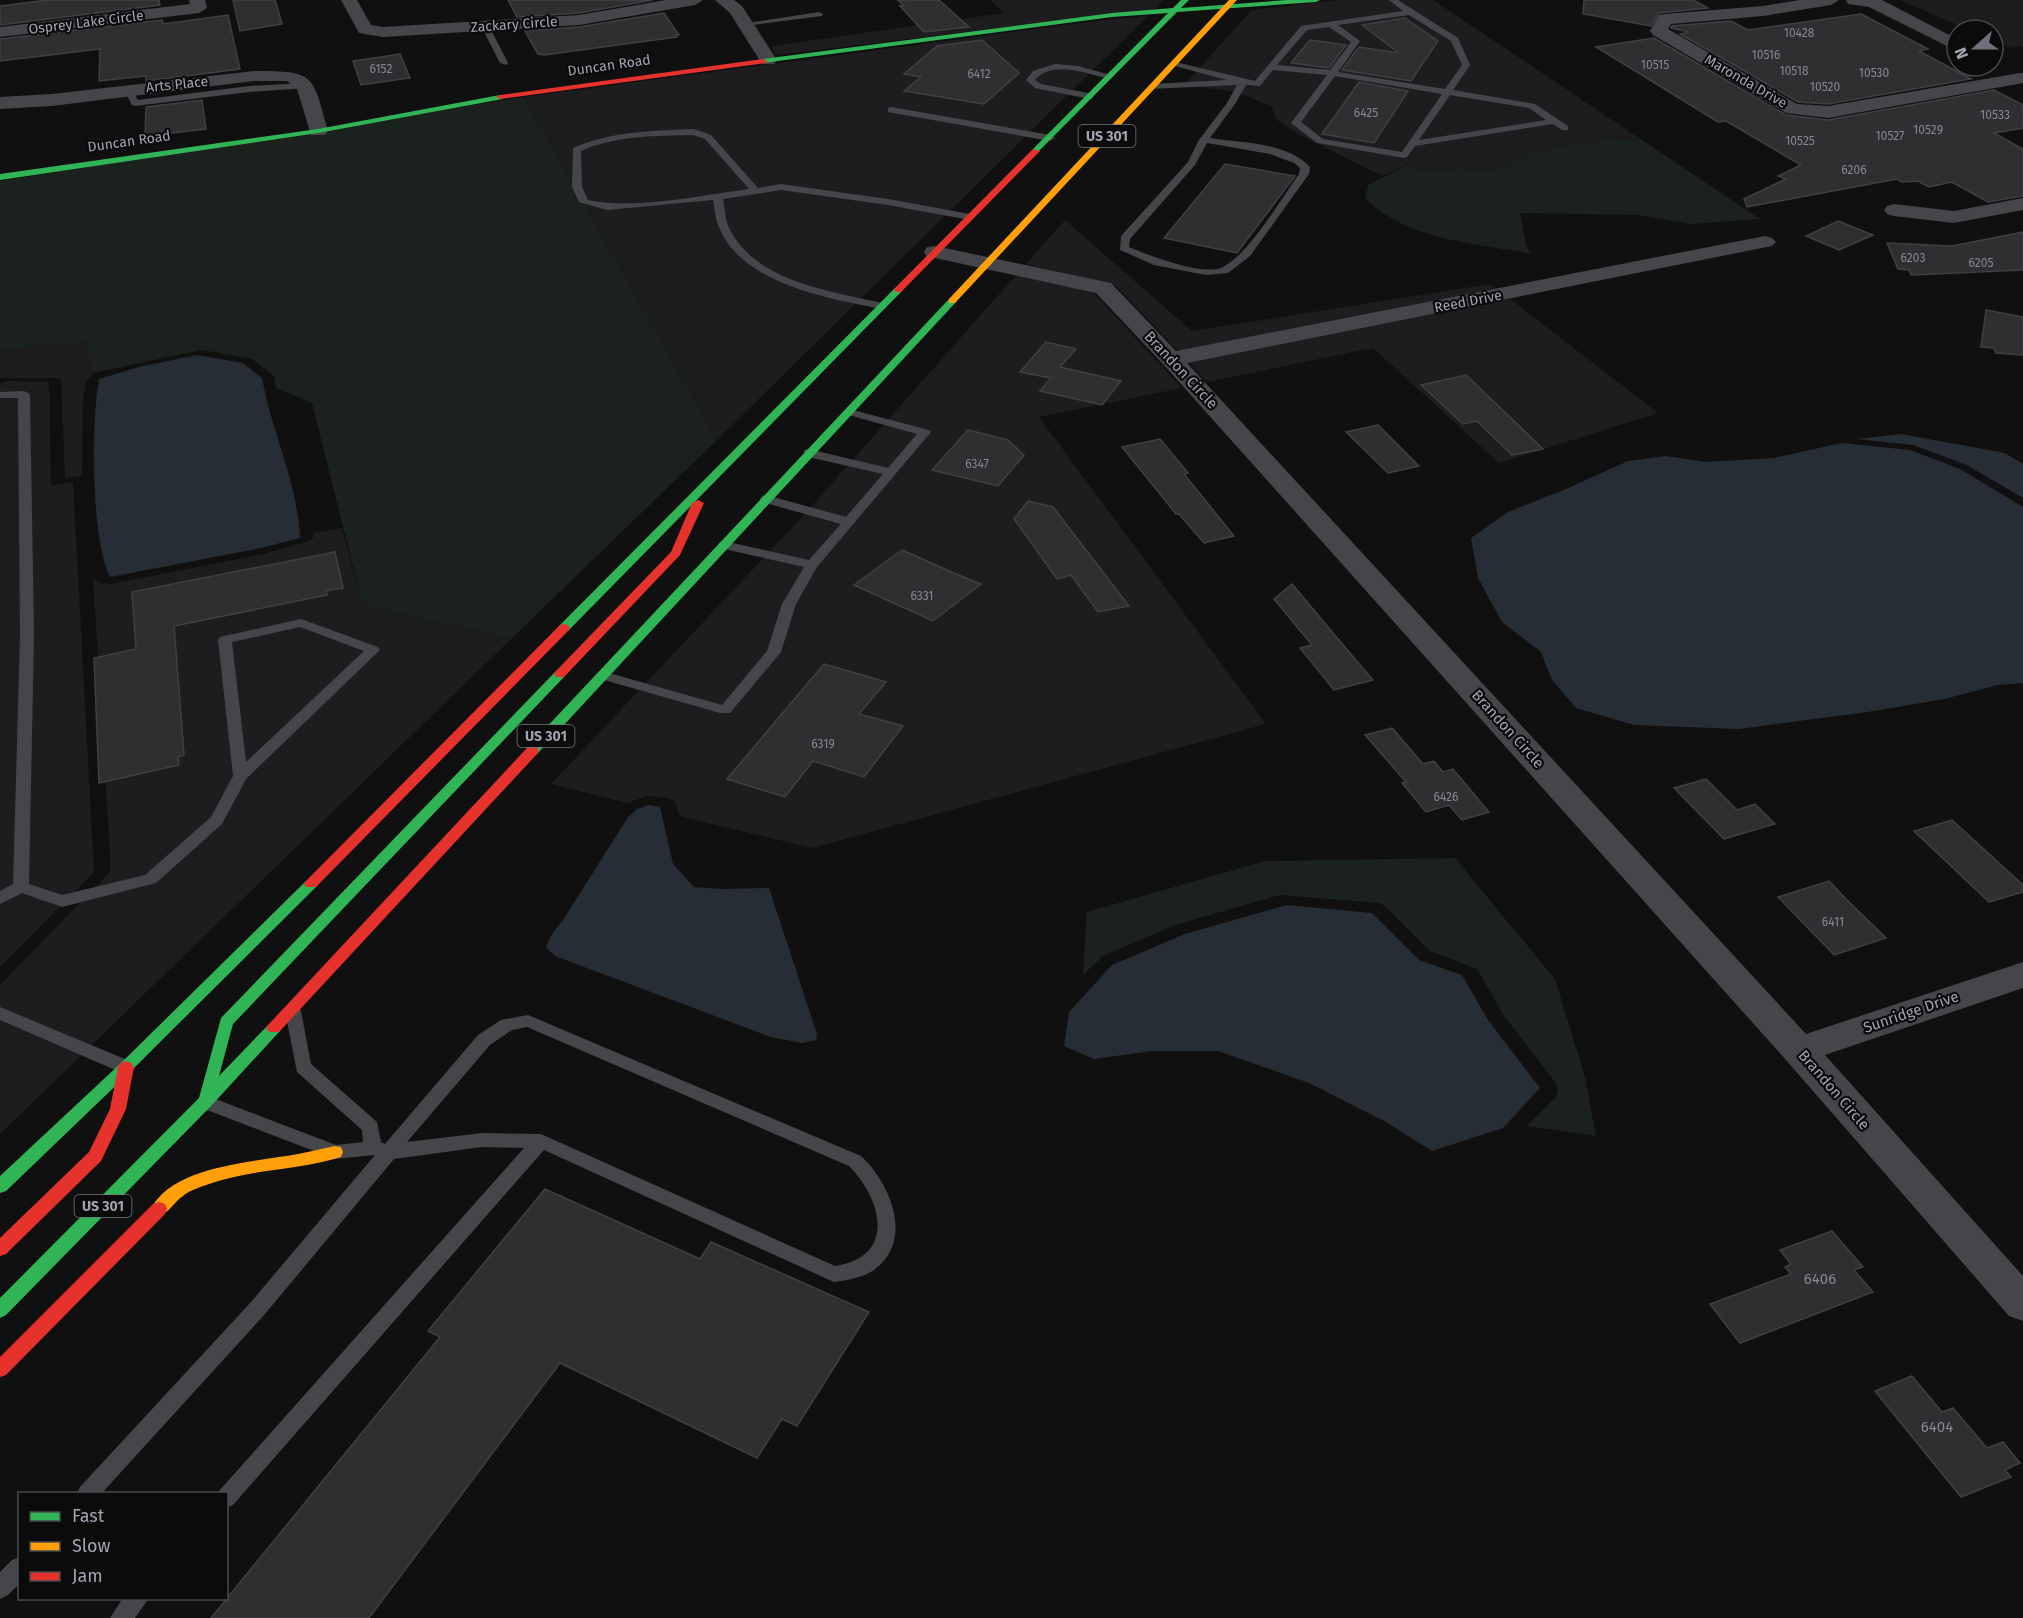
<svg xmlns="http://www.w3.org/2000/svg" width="2023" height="1618" viewBox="0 0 2023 1618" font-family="'Fira Sans',sans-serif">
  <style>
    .built { fill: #1d1d1f }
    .green { fill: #1b211c }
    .water { fill: #272d34 }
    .building { fill: #2f2f31; stroke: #404044; stroke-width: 1.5 }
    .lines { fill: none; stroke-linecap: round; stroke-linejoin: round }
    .lane { fill: #454649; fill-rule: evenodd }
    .street { fill: #454649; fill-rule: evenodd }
    .fast { fill: #30b455; fill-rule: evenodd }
    .slow { fill: #ff9f0a; fill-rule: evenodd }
    .jam { fill: #e5322d; fill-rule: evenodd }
    .labels { text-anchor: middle; stroke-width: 4.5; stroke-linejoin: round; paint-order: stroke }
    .number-label { font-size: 12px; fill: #848892 }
    .far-street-label { font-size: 14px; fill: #a1a5b2; stroke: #0b0b0c }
    .shield { fill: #0b0b0c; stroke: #747780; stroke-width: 1.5 }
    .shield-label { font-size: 14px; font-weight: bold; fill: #a1a5b2 }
    .street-label { font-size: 15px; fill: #a1a5b2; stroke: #0b0b0c }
    .near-number-label { font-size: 15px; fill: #848892 }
  </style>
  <rect width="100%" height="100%" fill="#101011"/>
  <g class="built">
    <path d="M990,0h173l-8,9 -379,46 -5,-9 233,-33z"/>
    <path d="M1341,0h92l209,140 -36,-1 -76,12 -24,18 -86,2 -9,-8 -29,13 -84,-42 -21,-14 -6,-14 -35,-14 -52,-7 68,-75z"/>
    <path d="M1900,0h123v46l-13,2 -17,-8v-10h-24z"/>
    <path d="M1148,16l-431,424 -193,-343 563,-75z"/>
    <path d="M1065,220l127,111 298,-47 7,5 -319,62 -63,-66 -89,-21z"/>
    <path d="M1017,274l76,18 89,96 -143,29 227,307 -454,124 -133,-32 -4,-15 -8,-3 -20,-2 -20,7 -76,-19 252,-268z"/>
    <path d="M1510,299l148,114 -159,50 -126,-115 -166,34 -18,-20z"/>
    <path d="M89,339l3,37 -6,5 -3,19 -1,76 -17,2 -4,-100h-61v-27z"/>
    <path d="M8,381l41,1 2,104 22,-4 21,390 -94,95v-584z"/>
    <path d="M342,528l21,78 148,33 -511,495v-149l111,-114 -18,-296 5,8 13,1 152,-30 44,-12 6,-4 1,-5z"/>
  </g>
  <g class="green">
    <path d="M524,97l193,343 -206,199 -148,-33 -51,-203 -36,-15 -2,-12 -22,-17 -50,-9 -110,23 -4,-33 -88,11v-170z"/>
    <path d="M1606,139l36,1 118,79 -68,5 -53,-9 -119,-2 6,31 5,10c-60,-12 -118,-12 -166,-55l3,-14 43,-22 9,8 86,-2 24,-18z"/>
    <path d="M1455,858l100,121 30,98 11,59 -69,-10 29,-29 2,-9 -2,-5 -52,-67 -27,-47 -47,-18 -44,-44 -7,-4 -99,-8 -105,30 -72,31 -20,19 4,-63 178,-51z"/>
  </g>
  <g class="water">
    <path d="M197,355l46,8 19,15c10,56 35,101 38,160l-39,10 -151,29c-19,-37 -19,-155 -11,-198l40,-12z"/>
    <path d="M1901,434l104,19 18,11v34l-56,-33 -54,-20 -56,-6z"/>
    <path d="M1842,443l68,7 50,19 63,38v176l-25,2 -54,14 -76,13 -129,17 -105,-4 -58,-17 -24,-28 -11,-28 -39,-30 -24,-44 -7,-40 37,-26 58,-23 62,-28 38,-5 40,6 68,-4z"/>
    <path d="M649,805l11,2 13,57 21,23 27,2 48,-1 48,146 -1,6 -14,3 -31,-6 -216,-81 -9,-8 4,-11 15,-20 63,-100 9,-8z"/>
    <path d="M1287,905l85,8 47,47 43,15 26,45 52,68 -37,40 -71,23 -46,-29 -77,-39 -91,-32h-66l-58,8 -30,-13 5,-34 43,-47 73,-31z"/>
  </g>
  <g class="building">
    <path d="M48,0h111l1,5 -160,20v-19z"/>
    <path d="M233,0h42l7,24 -42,7z"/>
    <path d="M508,0h145l-74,13 -62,4z"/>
    <path d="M898,0h41l30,27 -45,5 -24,-26h4z"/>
    <path d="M1584,0h109l15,8 -49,5 -8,13 -68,-12z"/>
    <path d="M664,13l15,22h-4l2,2 -133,18 -6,-1 -13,-23 54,-4z"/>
    <path d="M1861,14l67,35 -9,2 52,28 -143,25 -30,-2 -118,-68 9,-2 -18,-4 1,-2 59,-5 17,9z"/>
    <path d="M228,15l12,54 -94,12v-5l-47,5 1,-32 -100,12v-22l162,-19 1,4z"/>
    <path d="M1405,18l33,23 -27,40 -69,-11 17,-23 40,6 -37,-28z"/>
    <path d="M1654,38l132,77 42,5 166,-30 29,15v23l-29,5 29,16v47l-35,6 -36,-20 -23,5 -11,-6 -16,1 -5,-3 -150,28 -3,-8 42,-20 -8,-3 23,-11 -75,-44 -8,1 -122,-75z"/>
    <path d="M982,40l37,33 -35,31 -80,-13 17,-14 -17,-3 33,-28z"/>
    <path d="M1310,40l36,5 -17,23 -38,-5z"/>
    <path d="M400,54l10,24 -49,7 -8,-24z"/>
    <path d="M1359,82l49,9 -34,52 -52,-9z"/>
    <path d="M202,100l4,29 -61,7 1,-29z"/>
    <path d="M1225,164l70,12 -58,77 -73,-15z"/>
    <path d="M1838,221l35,14 -34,15 -33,-14z"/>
    <path d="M2023,232v38l-112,5 -2,-5 -11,-1 -11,-26 65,3z"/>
    <path d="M1986,310l37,7v38l-27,-2 -2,-5 -13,-1z"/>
    <path d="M1046,342l30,7 -16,18 61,14 -19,24 -62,-14 11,-13 -31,-6z"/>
    <path d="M1466,375l77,74 -31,6 -35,-34 -14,3 -42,-39z"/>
    <path d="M1378,425l41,41 -31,7 -42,-41z"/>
    <path d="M968,430l40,10 16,15 -26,31 -66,-16z"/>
    <path d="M1160,439l28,34 -4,1 50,62 -30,7 -25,-29h-3l-54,-67z"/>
    <path d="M1028,501l25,6 76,99 -31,6 -27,-37 -14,4 -43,-60z"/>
    <path d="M902,550l54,24 25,10 -48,37 -79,-36z"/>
    <path d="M335,552l8,36 -17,3 1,4 -153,31 10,129 -6,2 1,8 -80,18 -5,-125 42,-9 -4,-57z"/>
    <path d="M1292,584l46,55 35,41 -39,10 -34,-42 12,-3 -38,-46z"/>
    <path d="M824,664l62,18 -27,32 44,12 -39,51 -51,-16 -28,36 -58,-18z"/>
    <path d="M1392,728l31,36 11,-3 9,11 10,-3 36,43 -27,8 -13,-15 -23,7 -24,-29 4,-1 -41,-47z"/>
    <path d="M1706,779l31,31 18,-6 20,20 -51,15 -50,-51z"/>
    <path d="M1952,820l71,65v7l-34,10 -75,-71z"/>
    <path d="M1829,881l18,19 39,38 -52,17 -56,-58z"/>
    <path d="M545,1189l155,70 11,-17 158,70 -72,114 -15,-7 -25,39 -197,-95 -191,255h-158l229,-281 -12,-6z"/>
    <path d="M1832,1231l31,36 -9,3 19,22 -133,51 -30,-39 81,-30 -6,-7 6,-3 -11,-14z"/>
    <path d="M1912,1376l30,36 11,-4 34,40 16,-6 17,21 -15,7 6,7 -50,20 -86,-106z"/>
  </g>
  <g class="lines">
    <g class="lane">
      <path d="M1389,0h9l60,38 12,27 -17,25 82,14 33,22v4h-6l-9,-6 -138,22 -8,11 -3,1 -87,-15 -26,-20 36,-48 -54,-5 -13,16 -14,-1 -11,19 -25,34c31,5 77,4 100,29l-1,7 -59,82 -22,17 -22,2 -52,-10 -34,-15 1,-14 67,-74 11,-22 28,-37 10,-18 -88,4 -1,-2 4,-3 75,-4 -56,-15v-4l84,20 46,-55 102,-15zM1409,15l42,26 11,24 -17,24 -107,-17 22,-31 -22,-16zM1329,27l22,15 -21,28 -53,-5 30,-35zM1335,76l107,18 -40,58 -79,-13 -22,-17zM1450,95l79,13 17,12 -127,20zM1207,143l63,11 24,9 6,5 -1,6c-18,25 -49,79 -76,93 -19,10 -75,-12 -94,-20l1,-8 65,-74z"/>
      <path d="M819,12l4,2 -1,2 -77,10 -4,-2z"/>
      <path d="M482,24l7,2 19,37 -1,2 -7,-2 -19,-37z"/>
      <path d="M1055,64l23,2 36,10 -4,3c-22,-5 -58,-20 -75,1l6,4 52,10v4l-3,1 -55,-11 -9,-8 7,-9z"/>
      <path d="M304,83l3,1v4l-58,4 -114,14 -3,-1 -8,-15 7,-2 7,12 111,-14z"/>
      <path d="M891,107l159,28 5,3 -5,3 -162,-29v-4z"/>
      <path d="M694,129l17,6 47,53 23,-4 107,15 82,15 5,3 -5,3 -82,-15 -107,-15 -58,9c2,10 2,22 7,31 29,54 103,61 156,74v4l-4,1c-52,-10 -141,-25 -163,-82 -4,-8 -4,-18 -6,-27l-106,10 -28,-8 -7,-15 1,-39c39,-17 79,-17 121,-19zM693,135l12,4 44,50c-45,6 -117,21 -161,11l-6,-13 -1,-36c36,-16 73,-15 112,-16z"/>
      <path d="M24,391l6,3 4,241 -5,249 33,11 83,-20 66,-58 22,-41 -15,-136 2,-3 81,-18 77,28 2,3 -134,129 -24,45 -66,59 -94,24 -40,-14 -22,11v-13l13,-7 7,-249 -2,-237h-18v-6zM300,627l64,24 -118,111 -14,-120z"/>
      <path d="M849,409l80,21 2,2 -114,135 -21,37 -15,48 -51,61h-10l-123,-35 -2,-3 7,-4 120,34 45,-54 15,-47 22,-37 -84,-19 -2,-3 2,-3 4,-1 85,19 32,-36 -79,-22 -2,-3 2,-3 4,-1 80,22 37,-43 -79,-18v-6l4,-1 80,19 29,-34 -72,-20 -2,-2z"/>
      <path d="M293,1005l6,2 2,4 10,53 66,58 4,20 4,2 93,-109 23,-15 27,-5 333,141c29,27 54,84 13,114 -12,8 -26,10 -40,12l-290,-132 -311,355 -7,3v-14h-9l2,-3 305,-343 -42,-1 -88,12 -129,155 -164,180h-24l3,-7 171,-185 124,-147 -40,4 -136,-52 -3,-5 3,-5 6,-2 131,50 27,-3 -1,-12 -65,-58 -12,-61 2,-4zM527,1027l322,139c33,33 48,91 -14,100l-294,-132 -59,-1 -75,9 83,-97 22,-15z"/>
      <path d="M0,1007l132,55 3,5 -3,5 -6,2 -6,-2 -120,-52z"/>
      <path d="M20,1557v26l-12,12 -8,4v-27l12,-12z"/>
      <path d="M123,1598h26l-14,20h-25z"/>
    </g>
    <g class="street">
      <path d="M189,0h16l2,8 -8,5 -199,24v-10l190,-23z"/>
      <path d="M341,0h16l14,25 12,2 196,-12 87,-15h37l-8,5 -116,20 -196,12 -24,-4z"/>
      <path d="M715,0h19l8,6 35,54 -3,4h-12l-32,-51z"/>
      <path d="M1800,0h39l-8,5 -68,11 -92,8 -3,5 129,75 31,2 192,-33h3v10l-195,35 -42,-5 -133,-78 -3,-4 9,-16 6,-1 98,-8z"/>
      <path d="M1846,0h36l75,39v12l-88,-44 -21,-3z"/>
      <path d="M254,71c62,0 58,3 74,60l-3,4h-14l-14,-46 -10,-8h-33l-202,25 -52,3v-12l52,-3z"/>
      <path d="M2023,198v12l-69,13 -60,-7 -7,-2 -3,-4 3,-4 7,-2 60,7z"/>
      <path d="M1765,236l7,2 4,4 -4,4 -585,117 619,671 217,-72v26l-198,67 198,221v45l-14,-5 -223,-256 -623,-696 -67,-71 -161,-35 -8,-1 -3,-5 3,-5 8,-1 176,37 65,68z"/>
    </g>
    <g class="fast">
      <path d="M1181,0h8l-8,8 106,-8h33l-4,2 -139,10 -141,142 -3,-1v-4l135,-136 -56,4 -349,46 -4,-2 4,-2 349,-46 61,-5z"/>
      <path d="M500,95h3v4l-185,34 -318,47v-6l318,-45z"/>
      <path d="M895,288l8,2 -335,341h-8l-2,-3 2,-3z"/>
      <path d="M949,299l8,2 -420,453h-10l-2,-3 2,-3z"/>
      <path d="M560,670l4,1 2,3 -2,3 -331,347 -14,52 50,-52h10l3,4 -3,4 -68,74 -205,209 -6,3v-20l199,-200 22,-80 335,-347z"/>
      <path d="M311,879l7,5 -2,3 -185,184 -125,120 -6,2v-17l121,-113 185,-182z"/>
    </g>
    <g class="slow">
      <path d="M1229,0h8l-282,303h-6v-4z"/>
      <path d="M335,1146l6,1 2,5 -2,5c-42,13 -87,12 -129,26 -9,3 -22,7 -29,13 -11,7 -16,23 -30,18l-2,-5c22,-45 109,-47 152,-56 11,-2 21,-5 32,-7z"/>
    </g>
    <g class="jam">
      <path d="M763,59l4,2 -1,2 -266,36 -4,-2 4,-2z"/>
      <path d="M1033,149l7,2 -139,141h-6v-4z"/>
      <path d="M698,500l6,3 -24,52 -116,122h-8l-2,-3 2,-3 115,-119 21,-49z"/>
      <path d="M564,624l4,1 2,3 -2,3 -252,256h-10l-2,-3 2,-3 254,-256z"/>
      <path d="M532,747l5,1 2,3 -2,3 -258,278h-10l-3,-4 3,-4 258,-276z"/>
      <path d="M126,1061l5,2 3,4 -8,42 -25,52 -95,93 -6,2v-18l89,-86 21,-43 8,-42 3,-4z"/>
      <path d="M159,1202l6,2 2,5 -2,5 -159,161 -6,2v-20l153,-153z"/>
    </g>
  </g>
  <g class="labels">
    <g class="number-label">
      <text x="1799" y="37">10428</text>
      <text x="1766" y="59">10516</text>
      <text x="1655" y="69">10515</text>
      <text x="381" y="73">6152</text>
      <text x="1794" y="75">10518</text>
      <text x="1874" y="77">10530</text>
      <text x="979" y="78">6412</text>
      <text x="1825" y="91">10520</text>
      <text x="1366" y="117">6425</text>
      <text x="1995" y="119">10533</text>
      <text x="1928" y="134">10529</text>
      <text x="1890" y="140">10527</text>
      <text x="1800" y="145">10525</text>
      <text x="1854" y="174">6206</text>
      <text x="1913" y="262">6203</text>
      <text x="1981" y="267">6205</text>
      <text x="977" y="468">6347</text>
      <text x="922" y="600">6331</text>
      <text x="823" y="748">6319</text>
      <text x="1446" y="801">6426</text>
      <text x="1833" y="926">6411</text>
    </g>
    <g class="far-street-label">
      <text transform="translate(86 22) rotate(-7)" y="5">Osprey Lake Circle</text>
      <text transform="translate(514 24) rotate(-4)" y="5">Zackary Circle</text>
      <text transform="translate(609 65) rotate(-8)" y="5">Duncan Road</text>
      <text transform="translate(1746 81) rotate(30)" y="5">Maronda Drive</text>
      <text transform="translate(177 84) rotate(-6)" y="5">Arts Place</text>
      <text transform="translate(129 141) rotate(-8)" y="5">Duncan Road</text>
      <text transform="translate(1468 301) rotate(-11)" y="5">Reed Drive</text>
    </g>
    <g class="shield">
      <rect x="1078.5" y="125" width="57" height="22" rx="4.5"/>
      <rect x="517.5" y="725" width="57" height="22" rx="4.5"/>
      <rect x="74.5" y="1195" width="57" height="22" rx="4.5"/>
    </g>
    <g class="shield-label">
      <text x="1107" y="141">US 301</text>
      <text x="546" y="741">US 301</text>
      <text x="103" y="1211">US 301</text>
    </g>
    <g class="street-label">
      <text transform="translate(1181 370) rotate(47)" y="5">Brandon Circle</text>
      <text transform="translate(1508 729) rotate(48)" y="5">Brandon Circle</text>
      <text transform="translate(1911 1012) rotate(-19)" y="5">Sunridge Drive</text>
      <text transform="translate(1834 1090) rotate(49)" y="5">Brandon Circle</text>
    </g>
    <g class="near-number-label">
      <text x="1820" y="1284">6406</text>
      <text x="1937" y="1432">6404</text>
    </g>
  </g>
  <rect x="18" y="1492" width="210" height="108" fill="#0b0b0c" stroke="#47494e" stroke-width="1.5"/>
  <rect x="30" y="1512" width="30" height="9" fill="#30b455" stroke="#47494e" stroke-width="1.5"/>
  <text x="72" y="1522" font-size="18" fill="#a1a5b2">Fast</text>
  <rect x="30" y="1542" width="30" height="9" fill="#ff9f0a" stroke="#47494e" stroke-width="1.5"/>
  <text x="72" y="1552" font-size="18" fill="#a1a5b2">Slow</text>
  <rect x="30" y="1572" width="30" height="9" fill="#e5322d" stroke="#47494e" stroke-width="1.5"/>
  <text x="72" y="1582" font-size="18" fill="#a1a5b2">Jam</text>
  <g transform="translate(1975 48) rotate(249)"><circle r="28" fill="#0b0b0c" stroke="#47494e" stroke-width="1.5"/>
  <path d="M0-4.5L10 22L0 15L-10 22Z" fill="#6e717a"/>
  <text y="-9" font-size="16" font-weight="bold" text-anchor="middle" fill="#a1a5b2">N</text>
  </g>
</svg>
